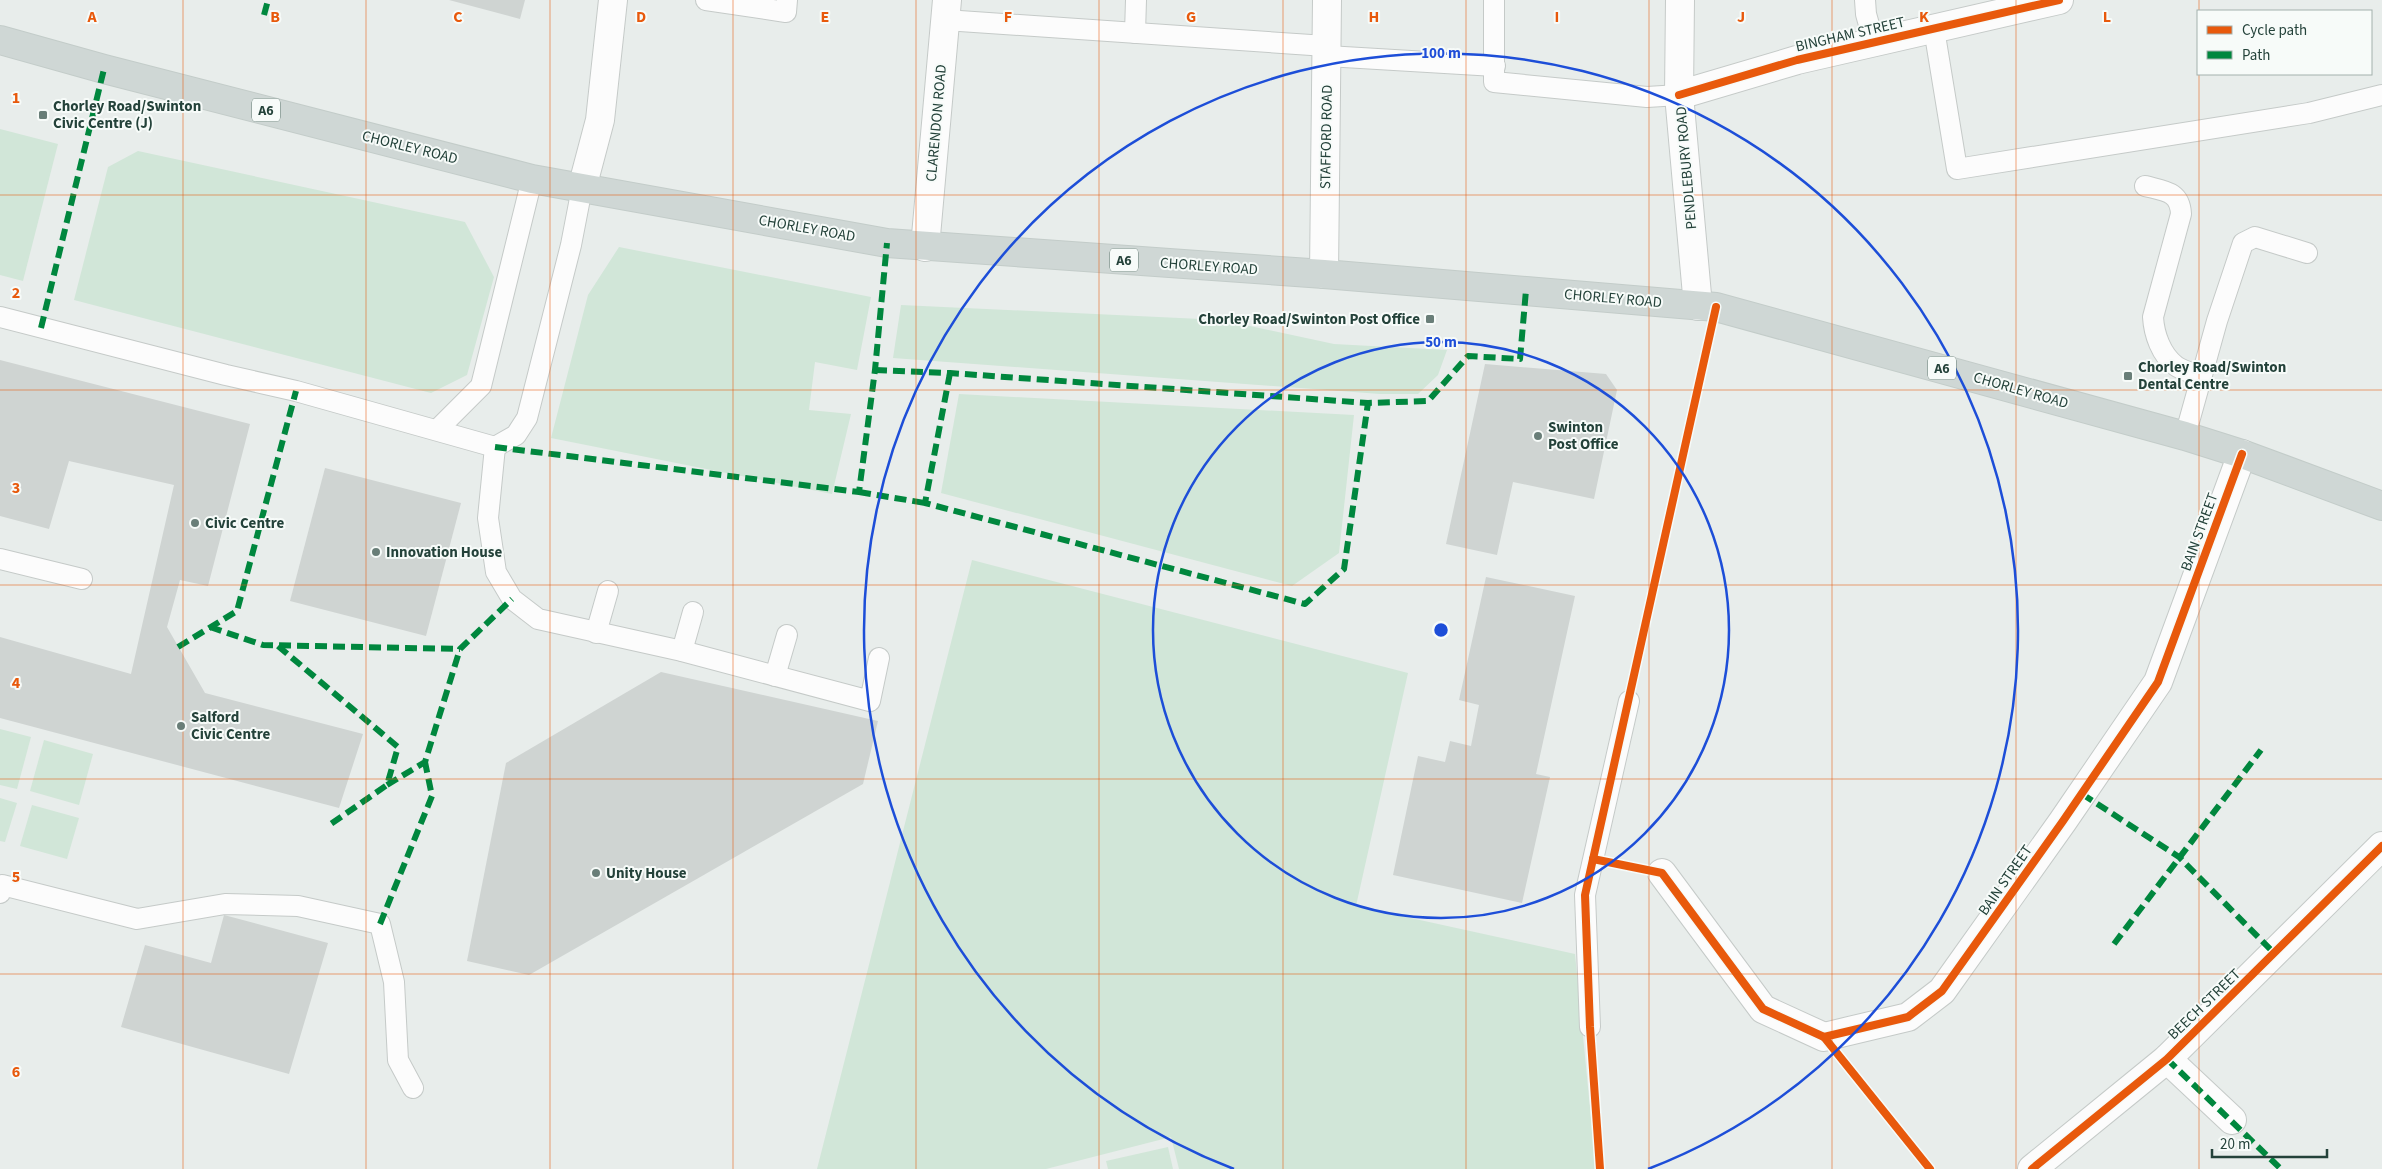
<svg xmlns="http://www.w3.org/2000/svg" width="2382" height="1169" viewBox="0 0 2382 1169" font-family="'Source Sans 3',sans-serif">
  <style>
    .green { fill: #d1e6d8 }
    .building { fill: #cfd4d2 }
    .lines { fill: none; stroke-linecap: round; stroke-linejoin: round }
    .service-casing { stroke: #c5cac8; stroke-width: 22 }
    .minor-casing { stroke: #c5cac8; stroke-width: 30 }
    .primary-casing { stroke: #c3ccc9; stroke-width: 30 }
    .service { stroke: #fcfcfc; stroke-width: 20 }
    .minor { stroke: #fcfcfc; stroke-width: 28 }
    .primary { stroke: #cfd7d5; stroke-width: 28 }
    .quiet { stroke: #00873e; stroke-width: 6; stroke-dasharray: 12 6; stroke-linecap: butt }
    .cycleway-casing { stroke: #f7fbf9; stroke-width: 11 }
    .cycleway { stroke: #e8590c; stroke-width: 8 }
    .grid { fill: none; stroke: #e8590c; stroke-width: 1; stroke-opacity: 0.55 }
    .ring { fill: none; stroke: #1d4ed8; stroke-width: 2.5 }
    .poi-dot { fill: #697e78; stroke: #f7fbf9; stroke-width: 2 }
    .labels { text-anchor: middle; stroke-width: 4; stroke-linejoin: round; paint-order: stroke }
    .shield { fill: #f7fbf9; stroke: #637a73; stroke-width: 1 }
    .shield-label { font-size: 14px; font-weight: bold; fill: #24423a }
    .street-label { font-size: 15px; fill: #24423a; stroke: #f7fbf9 }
    .poi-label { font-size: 15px; font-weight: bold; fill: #24423a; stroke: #f7fbf9; text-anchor: start }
    .grid-label { font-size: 16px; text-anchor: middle; font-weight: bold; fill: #e8590c; stroke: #f7fbf9; stroke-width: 4; stroke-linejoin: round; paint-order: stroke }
    .centre { fill: #1d4ed8; stroke: #f7fbf9; stroke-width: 2.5 }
    .ring-label { font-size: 15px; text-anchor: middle; font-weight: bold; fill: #1d4ed8; stroke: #f7fbf9; stroke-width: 4; stroke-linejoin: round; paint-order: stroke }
  </style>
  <rect width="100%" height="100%" fill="#e8edeb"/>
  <g class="green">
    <path d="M0,129l58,15 -35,137 -23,-6z"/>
    <path d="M138,151l327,71 29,55 -27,98 -36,18 -357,-93 34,-133z"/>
    <path d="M619,247l252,50 -14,73 -42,-8 -6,48 42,4 -19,80 -281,-56 37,-143z"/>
    <path d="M901,305l321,15 112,24 113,6 -9,25 -20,19h-38l-487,-36z"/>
    <path d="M959,394l395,21 -15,138 -47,33 -351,-93z"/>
    <path d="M972,560l436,113 -52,233 219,48 21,215h-417l-8,-32 -125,32h-229z"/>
    <path d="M0,729l31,8 -14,52 -17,-4z"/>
    <path d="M44,740l49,14 -14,51 -49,-14z"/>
    <path d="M0,798l17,5 -12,39 -5,-1z"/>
    <path d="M32,805l47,13 -12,41 -47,-13z"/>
    <path d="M1168,1147l5,22h-65l-2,-8z"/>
  </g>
  <g class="building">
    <path d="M449,0h76l-5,19z"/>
    <path d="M0,360l250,64 -42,162 -28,-6 -13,47 38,66 158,41 -24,74 -339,-90v-81l131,37 43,-189 -105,-24 -20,68 -49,-13z"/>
    <path d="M1485,364l121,10 11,16 -23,109 -81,-17 -16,73 -51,-11z"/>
    <path d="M325,468l136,35 -35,133 -136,-35z"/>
    <path d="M1486,577l89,19 -39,178 14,3 -28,126 -129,-28 25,-119 27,6 5,-21 21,5 8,-41 -20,-5z"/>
    <path d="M661,672l217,49 -15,63 -334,191 -62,-14 39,-198z"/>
    <path d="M224,915l104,28 -39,131 -168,-47 24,-82 66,18z"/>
  </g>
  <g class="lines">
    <g class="service-casing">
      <g id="service">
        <path d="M706,0l80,12 1,-12"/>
        <path d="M1494,0v82l153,15 32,-2"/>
        <path d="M1865,0l1,14 8,29"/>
        <path d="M945,20l381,26"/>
        <path d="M1934,29l23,140 352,-56 73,-18"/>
        <path d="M1135,33l1,-33"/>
        <path d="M1327,56l168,10"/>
        <path d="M2145,186c19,5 35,5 36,28l-28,103c1,17 8,38 23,49 7,5 17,7 25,10"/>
        <path d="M0,317l226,58 70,16 199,56 21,-12 11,-17 44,-173 11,-57"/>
        <path d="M438,429l43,-43 51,-207"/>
        <path d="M2185,436l32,-115 26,-78 12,-6 52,16"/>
        <path d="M495,447l-7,71 8,54 16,27 26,20 144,32 188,50 9,-43"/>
        <path d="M0,559l82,20"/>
        <path d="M596,633l12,-42"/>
        <path d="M682,651l11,-39"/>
        <path d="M775,676l12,-41"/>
        <path d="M0,893l2,-8 135,34 88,-15 73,2 82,18 14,58 4,78 15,28"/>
        <path d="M1590,1027l-5,-132 44,-194"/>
      </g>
    </g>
    <g class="minor-casing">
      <g id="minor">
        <path d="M1680,0l-1,95 19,211"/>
        <path d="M1679,95l118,-35 262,-60"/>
        <path d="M582,188l18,-68 13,-120"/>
        <path d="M925,247l22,-247"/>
        <path d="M1324,274l3,-274"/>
        <path d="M1662,873l101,136 61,28 84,-20 34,-26 121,-170 95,-139 84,-228"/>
        <path d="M2167,1059l65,61"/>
        <path d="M2032,1169l135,-110 215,-213"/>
      </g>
    </g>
    <g class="primary-casing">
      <path id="primary" d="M0,40l104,29 428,110 355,64 437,31 392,33 469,129 57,18 140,52"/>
    </g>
    <use href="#service" class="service"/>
    <use href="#minor" class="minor"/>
    <use href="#primary" class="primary"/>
    <g class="quiet">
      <path d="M264,15l4,-15"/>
      <path d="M41,328l63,-259"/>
      <path d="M875,370l75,3 418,30 60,-2 40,-45 52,3 6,-69"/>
      <path d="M950,373l-25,130 380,101 39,-35 24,-166"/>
      <path d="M495,447l364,45 16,-122 12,-127"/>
      <path d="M859,492l66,11"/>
      <path d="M210,627l53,18 197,4"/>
      <path d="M278,646l120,101 -11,38 -59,41"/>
      <path d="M178,647l59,-36 59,-220"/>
      <path d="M387,785l38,-23 35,-113 52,-50"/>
      <path d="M2082,794l97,63 96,97"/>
      <path d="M380,924l52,-128 -7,-34"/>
      <path d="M2114,944l147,-194"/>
      <path d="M2167,1059l114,110"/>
    </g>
    <g class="cycleway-casing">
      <g id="cycleway">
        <path d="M1679,95l118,-35 262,-60"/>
        <path d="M1593,859l69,14 101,136 61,28 84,-20 34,-26 121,-170 95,-139 84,-228"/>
        <path d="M1824,1037l106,132"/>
        <path d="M1600,1169l-10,-142 -5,-132 131,-588"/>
        <path d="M2032,1169l135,-110 215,-213"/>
      </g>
    </g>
    <use href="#cycleway" class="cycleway"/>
  </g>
  <path class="grid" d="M183,0v1169M366,0v1169M550,0v1169M733,0v1169M916,0v1169M1099,0v1169M1283,0v1169M1466,0v1169M1649,0v1169M1832,0v1169M2016,0v1169M2199,0v11M2199,74v1095M0,195h2382M0,390h2382M0,585h2382M0,779h2382M0,974h2382"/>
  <g class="ring">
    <circle cx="1441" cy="630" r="288"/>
    <path d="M1234 1169A577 577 0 1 1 1648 1169"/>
  </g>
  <g class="poi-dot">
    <rect x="38" y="110" width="10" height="10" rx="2.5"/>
    <rect x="1425" y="314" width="10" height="10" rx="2.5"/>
    <rect x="2123" y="371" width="10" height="10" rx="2.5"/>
    <circle cx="1538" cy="436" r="5"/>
    <circle cx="195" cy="523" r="5"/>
    <circle cx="376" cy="552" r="5"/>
    <circle cx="181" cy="726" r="5"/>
    <circle cx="596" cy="873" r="5"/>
  </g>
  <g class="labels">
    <g class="shield">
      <rect x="252" y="98.5" width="28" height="23" rx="4"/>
      <rect x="1110" y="248.5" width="28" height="23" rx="4"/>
      <rect x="1928" y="356.5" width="28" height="23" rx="4"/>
    </g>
    <g class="shield-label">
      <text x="266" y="115">A6</text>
      <text x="1124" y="265">A6</text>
      <text x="1942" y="373">A6</text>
    </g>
    <g class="street-label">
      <text transform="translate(1850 34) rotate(-13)" y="5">BINGHAM STREET</text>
      <text transform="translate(936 123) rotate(-85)" y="5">CLARENDON ROAD</text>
      <text transform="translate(1326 137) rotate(-89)" y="5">STAFFORD ROAD</text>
      <text transform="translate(410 147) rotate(14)" y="5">CHORLEY ROAD</text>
      <text transform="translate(1686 168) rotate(-95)" y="5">PENDLEBURY ROAD</text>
      <text transform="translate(807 228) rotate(10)" y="5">CHORLEY ROAD</text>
      <text transform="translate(1209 266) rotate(4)" y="5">CHORLEY ROAD</text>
      <text transform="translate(1613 298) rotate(5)" y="5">CHORLEY ROAD</text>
      <text transform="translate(2021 390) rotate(16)" y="5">CHORLEY ROAD</text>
      <text transform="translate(2199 532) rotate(-70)" y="5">BAIN STREET</text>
      <text transform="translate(2005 880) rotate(-55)" y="5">BAIN STREET</text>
      <text transform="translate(2204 1004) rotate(-44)" y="5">BEECH STREET</text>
    </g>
    <g class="poi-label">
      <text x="53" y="111">Chorley Road/Swinton<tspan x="53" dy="17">Civic Centre (J)</tspan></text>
      <text x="1420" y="324" text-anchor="end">Chorley Road/Swinton Post Office</text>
      <text x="2138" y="372">Chorley Road/Swinton<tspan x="2138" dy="17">Dental Centre</tspan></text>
      <text x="1548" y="432">Swinton<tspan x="1548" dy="17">Post Office</tspan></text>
      <text x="205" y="528">Civic Centre</text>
      <text x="386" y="557">Innovation House</text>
      <text x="191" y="722">Salford<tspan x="191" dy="17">Civic Centre</tspan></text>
      <text x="606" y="878">Unity House</text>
    </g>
  </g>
  <g class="grid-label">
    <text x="92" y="22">A</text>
    <text x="275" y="22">B</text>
    <text x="458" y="22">C</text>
    <text x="641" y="22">D</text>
    <text x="825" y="22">E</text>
    <text x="1008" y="22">F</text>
    <text x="1191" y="22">G</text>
    <text x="1374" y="22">H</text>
    <text x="1557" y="22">I</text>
    <text x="1741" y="22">J</text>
    <text x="1924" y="22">K</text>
    <text x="2107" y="22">L</text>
    <text x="16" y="103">1</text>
    <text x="16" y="298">2</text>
    <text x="16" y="493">3</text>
    <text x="16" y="688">4</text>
    <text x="16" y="882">5</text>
    <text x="16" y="1077">6</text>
  </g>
  <circle cx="1441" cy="630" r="8" class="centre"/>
  <g class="ring-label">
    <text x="1441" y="58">100 m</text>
    <text x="1441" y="347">50 m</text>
  </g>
  <rect x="2197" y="10" width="175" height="65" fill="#f7fbf9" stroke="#a3b1ad"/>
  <rect x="2207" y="26" width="25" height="8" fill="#e8590c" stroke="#a3b1ad"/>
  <text x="2242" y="35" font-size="15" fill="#24423a">Cycle path</text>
  <rect x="2207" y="51" width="25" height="8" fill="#00873e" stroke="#a3b1ad"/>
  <text x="2242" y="60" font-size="15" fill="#24423a">Path</text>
  <path d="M2212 1149v8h115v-8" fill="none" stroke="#24423a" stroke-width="2.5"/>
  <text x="2220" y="1149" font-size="15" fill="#24423a" stroke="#f7fbf9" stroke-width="4" paint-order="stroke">20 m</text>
</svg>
